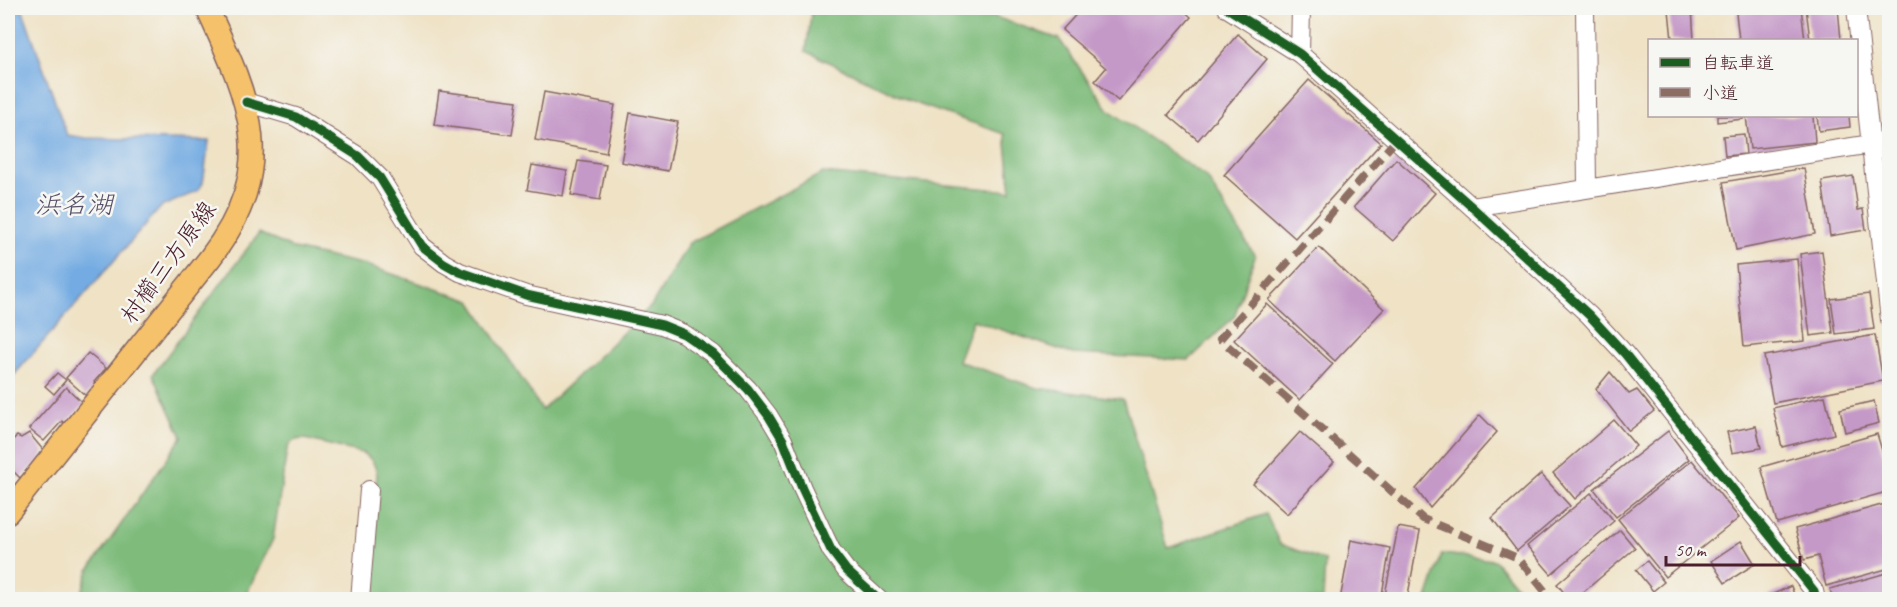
<svg xmlns="http://www.w3.org/2000/svg" width="1897" height="607" viewBox="0 0 1897 607" font-family="Caveat,'Klee One',sans-serif">
  <style>
    .forest { fill: #7fbc7c; stroke: #646e54; stroke-width: 1.5 }
    .water { fill: #73abe2; stroke: #5e6586; stroke-width: 1.5 }
    .building { fill: #c499c7 }
    .lines { fill: none; stroke-linecap: round; stroke-linejoin: round }
    .minor-casing { stroke: #846361; stroke-width: 20 }
    .major-casing { stroke: #846361; stroke-width: 25 }
    .minor { stroke: #fff; stroke-width: 18 }
    .major { stroke: #f5c16b; stroke-width: 22 }
    .quiet { stroke: #8d6e63; stroke-width: 8; stroke-dasharray: 15 8; stroke-linecap: butt }
    .cycleway-casing { stroke: #f6f6f2; stroke-width: 13 }
    .cycleway { stroke: #1b5e20; stroke-width: 9 }
    .labels { text-anchor: middle; stroke-width: 5; stroke-linejoin: round; paint-order: stroke }
    .street-label { font-size: 24px; fill: #4a1f2b; stroke: #f6f6f2 }
    .water-label { font-size: 26px; font-style: italic; fill: #58506b; stroke: #f6f6f2 }
  </style>
  <rect width="100%" height="100%" fill="#f6f6f2"/>
  <filter id="ink" filterUnits="userSpaceOnUse"><feTurbulence type="fractalNoise" baseFrequency=".0167" numOctaves="2"/><feDisplacementMap in="SourceGraphic" scale="12" xChannelSelector="R" yChannelSelector="G"/><feConvolveMatrix kernelMatrix="1 2 1 2 8 2 1 2 1" color-interpolation-filters="sRGB"/></filter>
  <filter id="wash" filterUnits="userSpaceOnUse"><feTurbulence type="fractalNoise" baseFrequency=".008" numOctaves="4" result="noise"/><feDisplacementMap in="SourceGraphic" scale="24" xChannelSelector="R" yChannelSelector="G"/><feGaussianBlur stdDeviation="1.35" result="paint"/><feColorMatrix in="noise" values="0 0 0 0 0 0 0 0 0 0 0 0 0 0 0 0 0 1.4 0 .05"/><feComposite in="paint" operator="in"/></filter>
  <g filter="url(#wash)">
    <rect width="100%" height="100%" fill="#efe2c5"/>
    <g class="forest">
      <path d="M812,8h157l90,31 50,71 98,68 48,78 -21,61 -45,43 -116,-6 -100,-34 -15,41 79,27 86,11 45,149 98,-34 14,30 45,17 -2,39 -957,-1 11,-124c-2,-11 -5,-17 -15,-22l-57,-14c-10,0 -15,2 -18,11l-14,89 -29,60 -165,1 10,-30 93,-133 -29,-63 106,-141 35,16 72,16 105,36 71,109 110,-105 37,-62 134,-70 188,18 -6,-57 -93,-32 -106,-51z"/>
      <path d="M1442,554l52,6 33,39h-100z"/>
    </g>
    <path class="water" d="M8,8h14l45,127 19,3 123,3 -6,42 -5,8 -37,16 -153,175z"/>
    <g id="blocks">
      <g class="building">
        <path d="M1082,8h99l10,9 -73,84 -23,-20 11,-13 -44,-38z"/>
        <path d="M1445,8h126v4l-126,1z"/>
        <path d="M1692,8l2,32h-22l-3,-30z"/>
        <path d="M1791,8h10l4,32h-66l-3,-27z"/>
        <path d="M1806,8h32l3,32h-31z"/>
        <path d="M1238,34l29,25 -69,81 -30,-25z"/>
        <path d="M1309,80l72,63 -86,95 -71,-63z"/>
        <path d="M439,91l78,10 -5,34 -78,-10z"/>
        <path d="M544,92l71,13 -9,48 -71,-13z"/>
        <path d="M630,113l48,9 -10,49 -47,-9z"/>
        <path d="M1717,116h26v3l-26,3z"/>
        <path d="M1746,116h67l2,26 -65,7z"/>
        <path d="M1817,116h32l1,11 -31,4z"/>
        <path d="M1744,134l2,20 -21,2 -2,-20z"/>
        <path d="M1396,159l39,34 -42,48 -39,-34z"/>
        <path d="M578,161l28,4 -6,35 -29,-5z"/>
        <path d="M532,165l35,6 -4,25 -36,-6z"/>
        <path d="M1804,168l11,66 -79,16 -13,-68z"/>
        <path d="M1853,176l5,34 5,-1 3,21 -36,6 -8,-55z"/>
        <path d="M1319,247l65,62 -49,52 -66,-61z"/>
        <path d="M1822,251l11,82 -23,3 -10,-82z"/>
        <path d="M1797,259l8,82 -61,6 -8,-82z"/>
        <path d="M1869,294l5,35 -38,5 -5,-35z"/>
        <path d="M1267,304l66,60 -33,36 -66,-60z"/>
        <path d="M1875,335l8,46 -110,22 -9,-47z"/>
        <path d="M88,353l18,15 -12,14 2,2 -10,12 -20,-18z"/>
        <path d="M1610,372l19,22 8,-4 17,21 -25,20 -33,-42z"/>
        <path d="M57,373l9,7 -12,14 -9,-8z"/>
        <path d="M66,387l18,17 -19,20 -3,-3 -18,20 -15,-12z"/>
        <path d="M1825,396l9,38 -52,13 -9,-39z"/>
        <path d="M1874,401l5,22 -34,9 -5,-23z"/>
        <path d="M1480,415l17,17 -67,76 -14,-19z"/>
        <path d="M1614,420l22,26 -61,53 -22,-26z"/>
        <path d="M1756,426l5,22 -29,5 -5,-21z"/>
        <path d="M1668,431l21,28 -73,58 -22,-28z"/>
        <path d="M1300,432l34,30 -47,52 -34,-30z"/>
        <path d="M29,433l15,18 -4,9 -20,18 -12,-12v-15l3,-2 -3,-5 9,-8 4,2z"/>
        <path d="M1877,434l13,43v14l-113,32 -16,-56z"/>
        <path d="M1692,460l47,58 -74,59 -47,-58z"/>
        <path d="M1541,474l29,32 -53,45 -25,-33z"/>
        <path d="M1591,493l23,28 -63,53 -24,-28z"/>
        <path d="M1885,504l5,18v46l-64,18 -8,-30 -14,4 -9,-31z"/>
        <path d="M1398,527l22,4 -13,69h-23z"/>
        <path d="M1620,530l15,18 -61,52h-4l-13,-16z"/>
        <path d="M1351,540l39,8 -9,52h-41z"/>
        <path d="M1741,541l14,23 -30,19 -14,-22z"/>
        <path d="M1647,561l17,21 -11,9 -17,-21z"/>
        <path d="M1890,572v28h-57l-3,-11z"/>
        <path d="M1791,586l5,14h-36z"/>
      </g>
    </g>
  </g>
  <g filter="url(#ink)">
    <use href="#blocks" fill-opacity="0" stroke="#846361" stroke-width="1.5"/>
    <g class="lines">
      <g class="minor-casing">
        <g id="minor">
          <path d="M1227,8l73,46 172,153 117,108 36,39 189,237 2,9"/>
          <path d="M1585,8l2,179"/>
          <path d="M1856,8l34,312"/>
          <path d="M1300,54l1,-46"/>
          <path d="M246,102l50,15 62,39 22,22 42,68 22,17 16,9 66,23 136,30 22,9 29,20 35,35 20,26 15,25 19,48 29,62 15,20 33,30"/>
          <path d="M1472,207l418,-66"/>
          <path d="M360,600l9,-110"/>
        </g>
      </g>
      <g class="major-casing">
        <path id="major" d="M8,512l202,-254c70,-92 40,-156 -3,-250"/>
      </g>
      <use href="#minor" class="minor"/>
      <use href="#major" class="major"/>
      <path class="quiet" d="M1396,140l-176,199 203,180 95,39 30,37"/>
      <g class="cycleway-casing">
        <g id="cycleway">
          <path d="M1227,8l73,46 172,153 117,108 36,39 189,237 2,9"/>
          <path d="M246,102l50,15 62,39 22,22 42,68 22,17 16,9 66,23 136,30 22,9 29,20 35,35 20,26 15,25 19,48 29,62 15,20 33,30"/>
        </g>
      </g>
      <use href="#cycleway" class="cycleway"/>
    </g>
  </g>
  <g class="labels">
    <g class="street-label">
      <text transform="translate(168 262) rotate(-54)" y="8">村櫛三方原線</text>
    </g>
    <g class="water-label">
      <text x="74" y="213">浜名湖</text>
    </g>
  </g>
  <rect width="1897" height="607" fill="none" stroke="#f6f6f2" stroke-width="30"/>
  <rect x="1648" y="39" width="210" height="78" fill="#f6f6f2" stroke="#b1a0a2" stroke-width="1.5"/>
  <rect x="1660" y="58" width="30" height="9" fill="#1b5e20" stroke="#b1a0a2" stroke-width="1.5"/>
  <text x="1702" y="69" font-size="18" fill="#4a1f2b">自転車道</text>
  <rect x="1660" y="88" width="30" height="9" fill="#8d6e63" stroke="#b1a0a2" stroke-width="1.5"/>
  <text x="1702" y="99" font-size="18" fill="#4a1f2b">小道</text>
  <path d="M1666 556v9h134v-9" fill="none" stroke="#4a1f2b" stroke-width="3"/>
  <text x="1675" y="556" font-size="18" fill="#4a1f2b" stroke="#f6f6f2" stroke-width="4.5" paint-order="stroke">50 m</text>
</svg>
